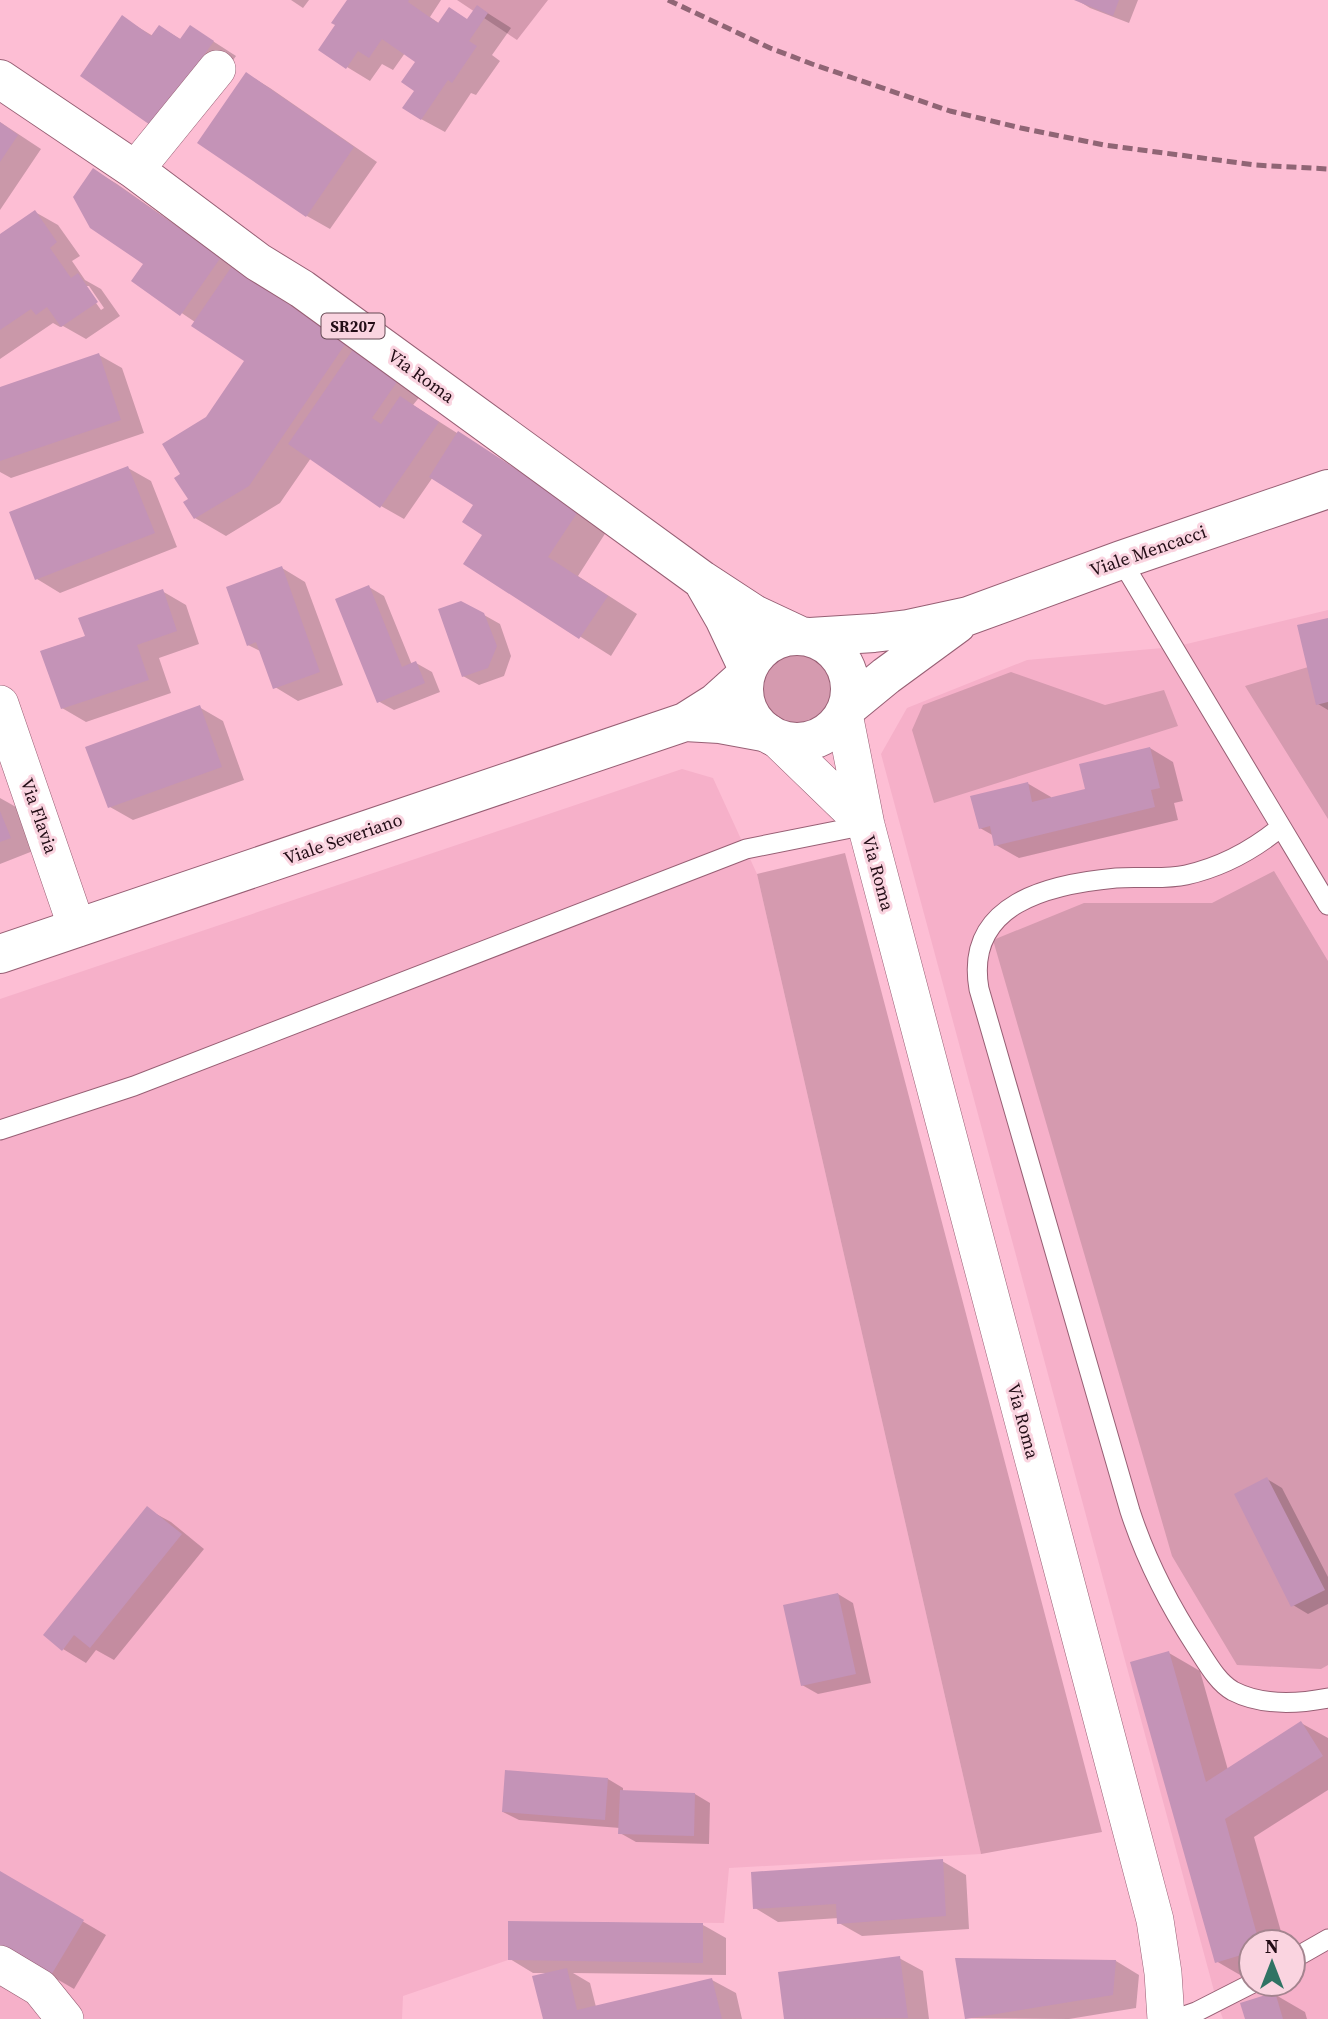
<svg xmlns="http://www.w3.org/2000/svg" width="1328" height="2019" font-family="'Source Serif 4',serif">
  <style>
    .built { fill: #f6b0c9; fill-rule: evenodd }
    .green { fill: #d59aaf }
    .shadow { fill: #0003; fill-rule: evenodd }
    .building { fill: #c493b7 }
    .lines { fill: none; stroke-linecap: round; stroke-linejoin: round }
    .service-casing { stroke: #975f74; stroke-width: 21 }
    .minor-casing { stroke: #975f74; stroke-width: 38 }
    .secondary-casing { stroke: #975f74; stroke-width: 40 }
    .primary-casing { stroke: #975f74; stroke-width: 40 }
    .service { stroke: #fff; stroke-width: 19 }
    .minor { stroke: #fff; stroke-width: 37 }
    .secondary { stroke: #fff; stroke-width: 38 }
    .primary { stroke: #fff; stroke-width: 38 }
    .rail { stroke: #906575; stroke-width: 5; stroke-dasharray: 10 5; stroke-linecap: butt }
    .labels { text-anchor: middle; stroke-width: 6; stroke-linejoin: round; paint-order: stroke }
    .shield { fill: #fad4e0; stroke: #644953; stroke-width: 2 }
    .shield-label { font-size: 16px; font-weight: bold; fill: #230d16 }
    .street-label { font-size: 18px; fill: #230d16; stroke: #fad4e0 }
  </style>
  <rect width="100%" height="100%" fill="#fdbed4"/>
  <path class="built" d="M1328,610V2019H1223L1217,2002L881,754L907,708L1027,660L1174,647ZM1251,1942H1293V1984H1251Z
    M682,769L713,778L757,874L981,1854L729,1868L724,1923L509,1921L508,1960L403,1996L402,2019H0V999Z"/>
  <path class="green" d="M457,0H548L517,40Z
    M760 689a37 37 0 1 1 74 0a37 37 0 1 1-74 0Z
    M1328,661V819L1245,686Z
    M1011,672L1105,705L1164,690L1178,726L934,803L912,730L923,705Z
    M845,853L1102,1832L981,1854L757,874Z
    M1274,871L1328,961V1665L1321,1669L1237,1665L1172,1556L993,940L1084,903H1212Z"/>
  <path class="shadow" d="M291,0H309L303,8Z
    M349,0H441L430,17L440,24L469,20L478,7L511,28L492,55L500,61L476,95L471,93L445,132L421,119L416,90L417,62L405,53L393,70L382,64L370,81L347,67L337,24Z
    M1077,0H1138L1129,23L1090,8Z
    M123,18L153,36L160,27L182,40L191,27L236,56L177,139Z
    M247,74L270,88L377,162L330,229L307,216Z
    M0,122L41,149L0,210Z
    M94,170L117,184L263,286L422,394L413,405L608,529L578,576L637,614L611,656L465,564L484,535L476,505L433,477L404,519L381,506L311,458L280,503L226,536L195,518L191,500L208,419L246,361L195,322L134,281L146,264Z
    M35,212L58,225L80,256L72,261L85,280L101,289L120,316L86,339L63,326L60,327L53,323L0,359V236ZM84,286H89L104,308L101,310Z
    M99,355L122,368L144,433L11,478L0,472V388Z
    M128,468L151,481L177,547L60,593L37,579Z
    M282,568L305,582L343,685L298,701L275,687L262,652L248,645Z
    M369,587L384,596L412,665L416,663L432,672L440,692L394,710L378,701Z
    M162,591L186,605L199,644L159,658L171,693L86,722L62,708L87,637Z
    M461,602L500,624L511,656L504,676L479,685L463,676Z
    M1328,620V710L1318,704Z
    M199,707L223,721L244,780L133,820L110,807Z
    M1150,748L1173,762L1183,801L1174,803L1178,820L1019,858L996,845L994,836L980,828L1027,783L1051,797V799L1088,790Z
    M0,798L16,807L33,851L0,864Z
    M1267,1479L1282,1488L1328,1577V1604L1308,1614L1293,1605Z
    M147,1509L171,1522L204,1549L114,1660L96,1650L86,1663L63,1649Z
    M838,1594L853,1603L871,1683L818,1694L802,1685Z
    M1169,1653L1200,1671L1228,1770L1301,1723L1328,1738V1790L1254,1837L1284,1942H1251V1978L1247,1979L1216,1961Z
    M608,1779L623,1788V1792L695,1794L710,1803L709,1844L636,1842L620,1833V1828L519,1820L503,1812Z
    M942,1861L966,1875L969,1929L862,1936L839,1923V1918L778,1922L755,1908Z
    M0,1873L106,1935L74,1989L0,1946Z
    M703,1925L726,1938V1975L573,1973L590,1983L596,2007L712,1980L736,1993L742,2019H544L547,1973H533L510,1959Z
    M899,1958L923,1971L929,2019H786L780,1974Z
    M1116,1961L1139,1975L1136,2008L1069,2019L967,2018Z
    M1274,1994L1305,2012L1307,2019H1247Z"/>
  <path class="building" d="M347,0H409L408,2L438,23L449,7L467,19L477,5L488,13L469,41L477,46L452,83L448,80L421,120L402,108L414,91L401,82L415,62L382,39L369,58L358,51L346,69L318,50L335,25L331,23Z
    M1074,0H1119L1113,16Z
    M122,15L151,36L159,25L180,39L190,25L214,41L153,127L80,76Z
    M246,72L354,147L306,217L197,143Z
    M0,122L18,135L0,162Z
    M93,168L221,257L180,316L131,281L143,264L90,228L73,197Z
    M35,210L57,242L50,248L71,278L78,273L98,302L61,327L47,307L36,315L31,309L0,330V234Z
    M232,266L346,343L249,486L194,519L183,502L188,499L174,478L180,474L162,444L206,417L244,361L191,326Z
    M354,348L399,379L372,418L381,424L400,396L439,422L380,508L288,444Z
    M99,353L121,420L0,461V387Z
    M458,431L579,510L548,557L608,596L579,639L463,564L482,535L462,522L473,505L429,477Z
    M128,466L155,533L35,580L9,512Z
    M282,566L320,672L273,689L256,642L247,646L226,587Z
    M369,585L402,667L416,661L425,683L377,703L335,599Z
    M163,589L177,631L137,645L149,680L61,709L40,651L85,636L78,618Z
    M461,601L484,613L497,646L488,668L462,677L438,609Z
    M1328,618V702L1316,705L1297,625Z
    M200,705L222,767L108,808L85,747Z
    M1150,747L1160,788L1151,790L1155,807L994,846L990,826L979,829L970,796L1028,782L1032,802L1085,789L1079,764Z
    M0,811L11,838L0,842Z
    M1267,1477L1325,1590L1291,1607L1234,1494Z
    M147,1506L182,1534L90,1648L74,1635L62,1651L43,1635Z
    M838,1593L856,1674L801,1686L783,1605Z
    M1169,1651L1206,1782L1301,1721L1323,1756L1225,1819L1259,1942H1251V1952L1215,1963L1130,1662Z
    M505,1770L608,1778L605,1820L502,1812Z
    M620,1790L695,1793L694,1836L618,1834Z
    M943,1859L946,1916L837,1924L836,1904L753,1909L751,1872Z
    M0,1871L84,1920L50,1977L0,1948Z
    M508,1921L703,1923V1963L508,1960Z
    M900,1956L908,2018L784,2019L778,1972Z
    M955,1958L1116,1960L1113,1995L965,2019Z
    M567,1968L577,2010L712,1978L722,2019H543L532,1976Z
    M1275,1992L1283,2019H1245L1240,2003Z"/>
  <g class="lines">
    <g class="service-casing">
      <path id="service" d="M1121,560L1328,905
        M1281,827C1253,850 1222,867 1186,875C1163,880 1139,876 1116,878C1050,884 964,903 979,989L1130,1511C1146,1560 1168,1603 1196,1646C1206,1661 1217,1682 1233,1691C1262,1706 1297,1704 1328,1698
        M0,1130L134,1086L746,849L866,825
        M1293,1959L1328,1939
        M1176,2019L1196,2012L1251,1984"/>
    </g>
    <g class="minor-casing">
      <path id="minor" d="M135,170L217,69
        M0,704L77,928
        M844,714L866,825L1155,1920L1163,1973L1166,2019
        M776,738L866,825
        M0,1964L40,1988L65,2019"/>
    </g>
    <g class="secondary-casing">
      <path id="secondary" d="M685,722L720,724L768,733
        M0,954L685,722L715,703L745,676"/>
    </g>
    <g class="primary-casing">
      <path id="primary" d="M0,79L135,170L258,262L302,289L702,580L754,614L801,636
        M705,585L724,618L748,669
        M744 689a53 53 0 1 1 106 0a53 53 0 1 1-106 0Z
        M810,637L874,633L908,629L968,616L1121,560L1328,489
        M847,708L886,676L957,624"/>
    </g>
    <use href="#service" class="service"/>
    <use href="#minor" class="minor"/>
    <use href="#secondary" class="secondary"/>
    <use href="#primary" class="primary"/>
    <path class="rail" d="M668,0L770,48L812,64L950,111L1021,128L1104,145L1255,165L1328,169"/>
  </g>
  <g class="labels">
    <rect class="shield" x="321.5" y="313.5" width="63" height="25" rx="5"/>
    <g class="shield-label">
      <text x="353" y="332">SR207</text>
    </g>
    <g class="street-label">
      <text transform="translate(421 376) rotate(36)" y="6">Via Roma</text>
      <text transform="translate(1148 551) rotate(-19)" y="6">Viale Mencacci</text>
      <text transform="translate(39 816) rotate(71)" y="6">Via Flavia</text>
      <text transform="translate(343 839) rotate(-19)" y="6">Viale Severiano</text>
      <text transform="translate(878 873) rotate(75)" y="6">Via Roma</text>
      <text transform="translate(1023 1421) rotate(75)" y="6">Via Roma</text>
    </g>
  </g>
  <g transform="translate(1272 1963)"><circle r="33" fill="#fad4e0" stroke="#a4848f" stroke-width="2"/>
  <path d="M0-5L12 26L0 18L-12 26Z" fill="#307364"/>
  <text y="-10" font-size="19" font-weight="bold" text-anchor="middle" fill="#230d16">N</text>
  </g>
</svg>
